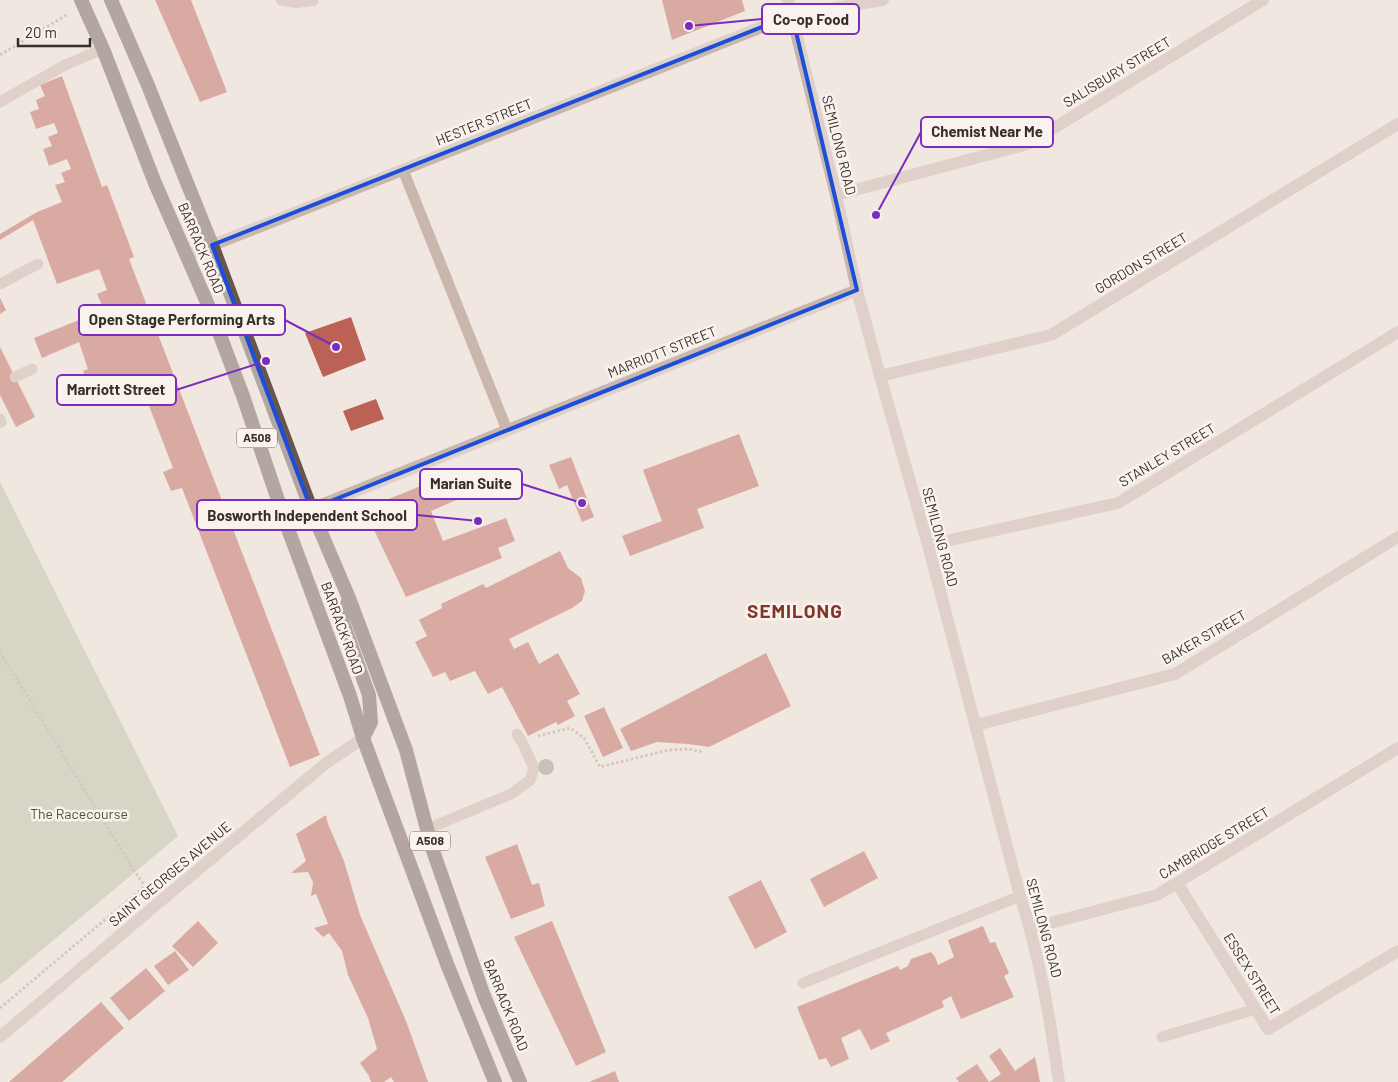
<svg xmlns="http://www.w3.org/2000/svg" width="1398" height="1082" font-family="Barlow,sans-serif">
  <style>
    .green { fill: #b9bfa2 }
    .building { fill: #bb6155 }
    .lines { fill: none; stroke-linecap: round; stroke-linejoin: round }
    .path { stroke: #b4a097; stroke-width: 3; stroke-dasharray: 2.5 2.5; stroke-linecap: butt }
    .service { stroke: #c9b6ad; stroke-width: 11 }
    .minor { stroke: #c9b6ad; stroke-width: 12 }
    .tertiary { stroke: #c9b6ad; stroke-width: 12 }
    .trunk { stroke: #685550; stroke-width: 14 }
    .tree { fill: #969680 }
    .marked { fill: none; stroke: #1d4ed8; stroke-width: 4; stroke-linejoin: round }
    .labels { text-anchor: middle; stroke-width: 5; stroke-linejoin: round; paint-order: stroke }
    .shield { fill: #f9f2ed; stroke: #726965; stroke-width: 1 }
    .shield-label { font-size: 12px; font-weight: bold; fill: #382e2b }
    .street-label { font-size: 14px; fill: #382e2b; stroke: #f9f2ed }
    .park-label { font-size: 14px; fill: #4b5431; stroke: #f9f2ed }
    .district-label { font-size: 19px; font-weight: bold; letter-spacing: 1px; fill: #80352b; stroke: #f9f2ed }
    .leader { fill: none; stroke: #7b2cbf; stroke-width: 2 }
    .callout-dot { fill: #7b2cbf; stroke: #f9f2ed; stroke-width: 2 }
    .callout { fill: #f9f2ed; stroke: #7b2cbf; stroke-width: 2 }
    .callout-label { font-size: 15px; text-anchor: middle; font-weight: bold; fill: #382e2b }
  </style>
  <rect width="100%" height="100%" fill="#f1e7e1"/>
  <path class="green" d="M0,482L178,836L0,985Z"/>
  <path class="building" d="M155,0H191L227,92L200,102Z
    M662,0H742L745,11L672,40Z
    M62,76L102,187L107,185L134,257L129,259L320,755L290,767L182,488L171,491L163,472L173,468L139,380L94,398L83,371L88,369L79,342L42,358L34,338L104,310L97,294L107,290L99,269L57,284L33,220L0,240V234L37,212L62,202L55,185L65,182L61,173L71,169L67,159L49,166L43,149L52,146L48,137L58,133L54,123L36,129L30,112L39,109L36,100L45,96L40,85Z
    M0,298L6,310L0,314Z
    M351,317L366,360L323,377L305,333Z
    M0,347L35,417L16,427L0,395Z
    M376,399L384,419L351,431L343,411Z
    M739,434L759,486L697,509L704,528L630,556L622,536L662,521L643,470Z
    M571,457L594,517L582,522L567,485L559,489L549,465Z
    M465,468L471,483L458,488L461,498L431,511L443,541L506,518L515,541L498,548L502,558L406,597L364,509Z
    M560,551L568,568L581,578L585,591L582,601L572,608L509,639L514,649L528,642L539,664L558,653L580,694L567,701L575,716L558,725L556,722L528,736L502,687L488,694L475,671L450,681L445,672L433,677L415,642L427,636L419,620L442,608L441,604L483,584L486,588Z
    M766,653L791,706L709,747L688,744L657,742L631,751L620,729Z
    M604,707L623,748L603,757L584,716Z
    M326,815L328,824L344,861L360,915L406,1021L428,1082H394L391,1077L384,1082H371L369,1076L360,1063L377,1049L368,1018L348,975L342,951L329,933L323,937L314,928L328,924L316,894L311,896L313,882L308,872L291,873L306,861L296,834Z
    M517,844L532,885L539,883L545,906L511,919L485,857Z
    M864,851L878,878L824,907L810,879Z
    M761,880L787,932L755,949L728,897Z
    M198,921L218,943L193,967L172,946Z
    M552,921L606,1052L576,1066L514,937Z
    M983,926L990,943L995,942L1009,973L1004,976L1014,997L961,1019L951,996L942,1001L944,1007L886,1033L890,1041L871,1050L860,1029L841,1038L849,1059L831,1067L826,1058L819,1060L797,1007L898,966L900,970L908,966L911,959L931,952L935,957L938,965L954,957L948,940Z
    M175,951L189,970L168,985L154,966Z
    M146,968L165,991L129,1021L110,998Z
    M101,1002L124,1028L62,1082H9Z
    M1000,1048L1015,1071L1035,1057L1040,1082H959L956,1078L977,1064L989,1082L1001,1074L989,1056Z
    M615,1071L619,1082H589Z"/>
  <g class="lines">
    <path class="path" d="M0,55L68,14
      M0,652L135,872L147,889
      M538,736L570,728L584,738L600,767L669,750L689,749L703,752
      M0,1008L145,886"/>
    <path class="service" d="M0,102L65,65L103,49
      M403,170L507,430
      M0,284L38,264
      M15,377L32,369
      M0,419L1,422
      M427,829L511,794L530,780L533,772V766L522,742L517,734
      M803,983L1020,896
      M1162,1037L1256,1009"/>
    <path class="minor" d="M282,0L297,2L313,0
      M788,0L836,195L857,290L880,376L928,545L1020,896C1040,957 1050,1019 1059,1082
      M836,195L1028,144L1263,0
      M187,255L274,221L792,15L883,0
      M880,376L1051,335L1398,124
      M311,509L857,290
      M928,545L1118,503L1398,332
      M976,725L1175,674L1398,537
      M1177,883L1268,1029L1398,951
      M1031,928L1157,895L1398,748"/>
    <path class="tertiary" d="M0,1037L157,904L325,764L363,738"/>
    <path class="trunk" d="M81,0L103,49L155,183L212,314L243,396L284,518L350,696L363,738L447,964L495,1082
      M111,0L147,83L212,245L311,509L349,598L406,750L432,848L484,996L520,1082
      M349,598L342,620L369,695L371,722L363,738"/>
  </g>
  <circle class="tree" cx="546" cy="767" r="8"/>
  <path d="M0 0H1398V1082H0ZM792,15L857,290L311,509L212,245Z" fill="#f1e7e1" fill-opacity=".55" fill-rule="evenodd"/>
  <path class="marked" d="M792,15L857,290L311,509L212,245Z"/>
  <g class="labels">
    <g class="shield">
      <rect x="237" y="428.5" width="40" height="19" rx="4"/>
      <rect x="410" y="831.5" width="40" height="19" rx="4"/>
    </g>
    <g class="shield-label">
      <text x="257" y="442">A508</text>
      <text x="430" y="845">A508</text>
    </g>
    <g class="street-label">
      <text transform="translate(1117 72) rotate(-31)" y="5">SALISBURY STREET</text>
      <text transform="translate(484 122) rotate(-22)" y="5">HESTER STREET</text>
      <text transform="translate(839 145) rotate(76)" y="5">SEMILONG ROAD</text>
      <text transform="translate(201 248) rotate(67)" y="5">BARRACK ROAD</text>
      <text transform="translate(1141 263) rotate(-31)" y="5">GORDON STREET</text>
      <text transform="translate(662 352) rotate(-22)" y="5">MARRIOTT STREET</text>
      <text transform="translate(1167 455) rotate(-31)" y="5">STANLEY STREET</text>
      <text transform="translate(940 537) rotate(75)" y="5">SEMILONG ROAD</text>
      <text transform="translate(342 628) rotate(70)" y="5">BARRACK ROAD</text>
      <text transform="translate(1204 637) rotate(-30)" y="5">BAKER STREET</text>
      <text transform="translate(1214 843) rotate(-31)" y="5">CAMBRIDGE STREET</text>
      <text transform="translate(170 874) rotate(-40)" y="5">SAINT GEORGES AVENUE</text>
      <text transform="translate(1044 928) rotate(75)" y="5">SEMILONG ROAD</text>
      <text transform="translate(1252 974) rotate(58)" y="5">ESSEX STREET</text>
      <text transform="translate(506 1005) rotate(68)" y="5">BARRACK ROAD</text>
    </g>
    <g class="park-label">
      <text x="79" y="819">The Racecourse</text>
    </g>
    <g class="district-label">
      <text x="795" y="618">SEMILONG</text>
    </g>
  </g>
  <path class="leader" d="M689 26L762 19M876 215L921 132M336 347L285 320M266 361L176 390M582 503L522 484M478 521L417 515"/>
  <g class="callout-dot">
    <circle cx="689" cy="26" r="5"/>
    <circle cx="876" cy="215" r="5"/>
    <circle cx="336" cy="347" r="5"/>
    <circle cx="266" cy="361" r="5"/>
    <circle cx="582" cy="503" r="5"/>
    <circle cx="478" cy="521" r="5"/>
  </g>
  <g class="callout">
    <rect x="762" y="4" width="97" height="30" rx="5"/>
    <rect x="921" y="117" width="132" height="30" rx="5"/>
    <rect x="79" y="305" width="206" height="30" rx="5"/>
    <rect x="57" y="375" width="119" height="30" rx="5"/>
    <rect x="420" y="469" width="102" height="30" rx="5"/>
    <rect x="197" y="500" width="220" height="30" rx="5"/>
  </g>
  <g class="callout-label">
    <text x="811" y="25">Co-op Food</text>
    <text x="987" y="137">Chemist Near Me</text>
    <text x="182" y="325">Open Stage Performing Arts</text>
    <text x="116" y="395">Marriott Street</text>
    <text x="471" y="489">Marian Suite</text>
    <text x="307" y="521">Bosworth Independent School</text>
  </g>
  <path d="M18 38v8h72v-8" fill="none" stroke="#382e2b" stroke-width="2.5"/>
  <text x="25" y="38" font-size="15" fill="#382e2b" stroke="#f9f2ed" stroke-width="4" paint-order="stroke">20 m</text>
</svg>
